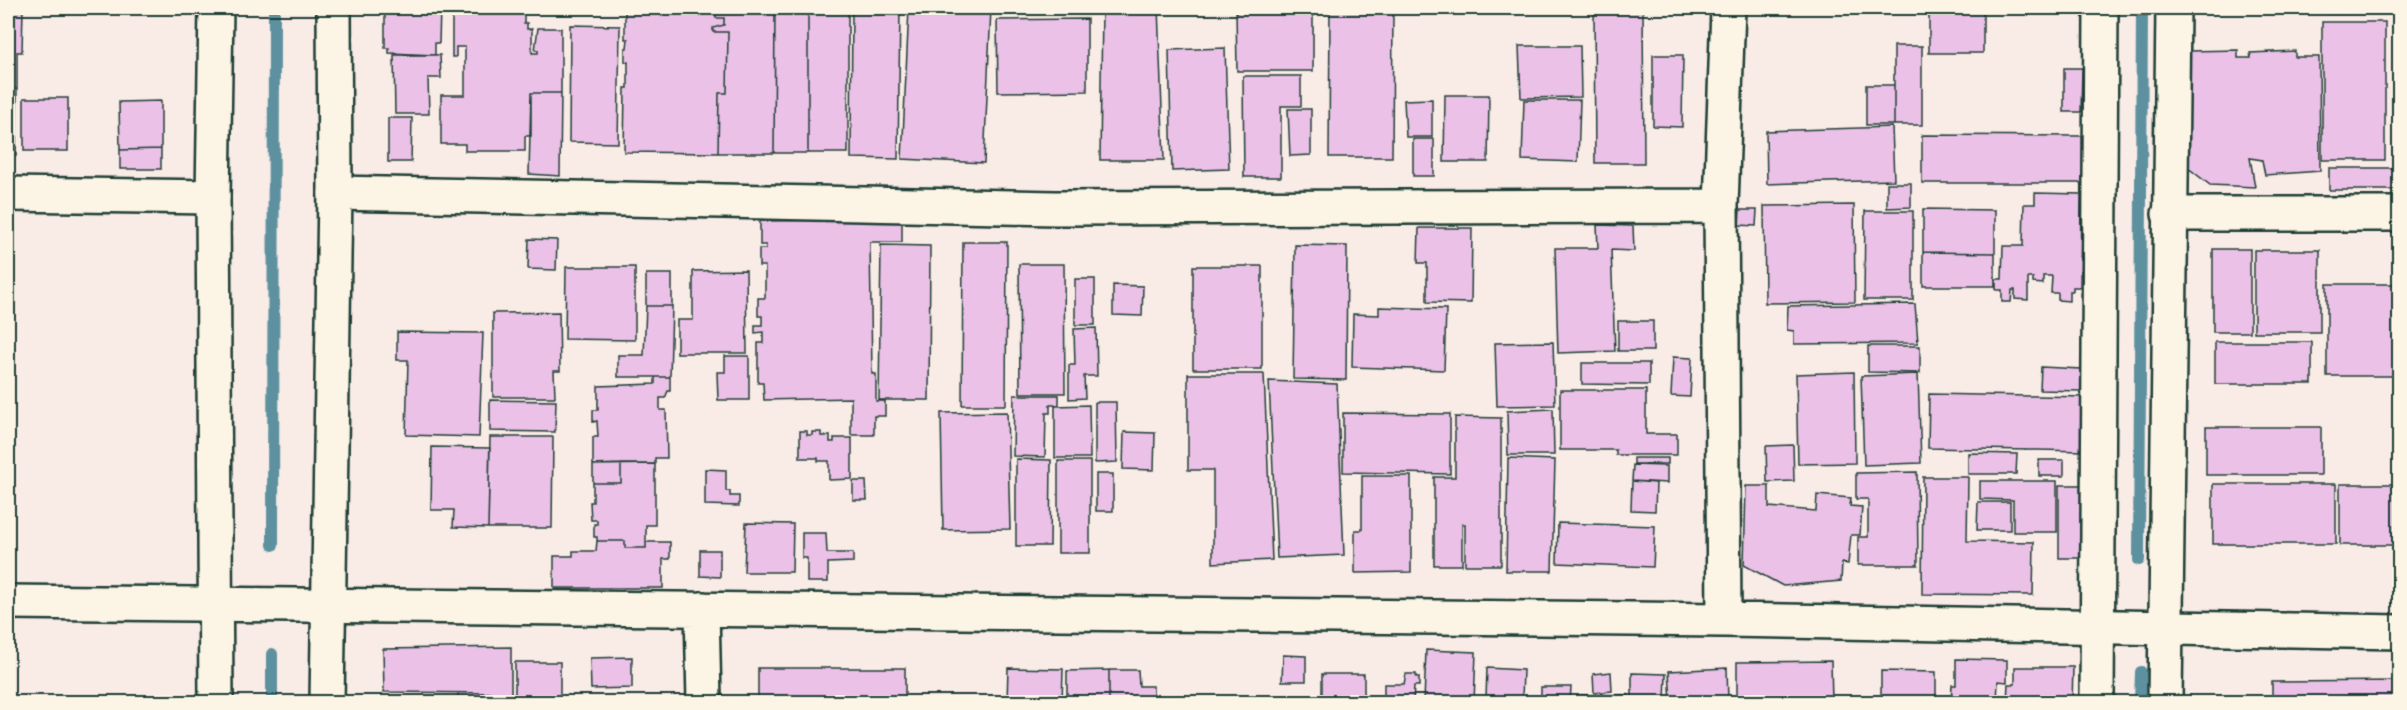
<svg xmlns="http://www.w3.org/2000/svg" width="2407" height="710" font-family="'Patrick Hand',sans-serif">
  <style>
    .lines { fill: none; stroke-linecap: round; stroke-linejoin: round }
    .stream { stroke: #5d91a0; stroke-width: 12 }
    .building { fill: #ebc1e8; stroke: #1f3d34; stroke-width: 1.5 }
    .street-casing { stroke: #1f3d34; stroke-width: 38 }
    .secondary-casing { stroke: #1f3d34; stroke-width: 38 }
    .street { stroke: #fcf5e5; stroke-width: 33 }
    .secondary { stroke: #fcf5e5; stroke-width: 33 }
  </style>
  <rect width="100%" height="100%" fill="#f9ebe6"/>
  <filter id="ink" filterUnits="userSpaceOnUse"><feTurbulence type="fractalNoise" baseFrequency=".0167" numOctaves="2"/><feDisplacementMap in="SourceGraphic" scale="12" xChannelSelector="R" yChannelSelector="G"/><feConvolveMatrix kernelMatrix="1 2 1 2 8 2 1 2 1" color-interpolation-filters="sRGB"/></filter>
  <g filter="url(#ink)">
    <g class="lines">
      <path class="stream" d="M273,545L274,8
        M2139,560L2142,8
        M272,654V702
        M2140,702L2141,672"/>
    </g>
    <path class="building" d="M8,8H23L22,52H17V89H8Z
      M385,8H440L439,43H435V55L389,53V48H385Z
      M452,8H524V23H527V29H532V53H538V50H535L538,28H561V93H531V136H525V151H465V144H441V95H465V47H456V57H452Z
      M625,8H718H716V18H724V25L713,28V32H728L727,93H719L718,153L624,152L625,88H628V62H625V48H627L628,39H625Z
      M716,8H775L774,153H718L719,93H727L728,32H713V28L724,25V18H716Z
      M775,8H808V153H774Z
      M808,8H848V153H808Z
      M852,8H900L898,159L851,158Z
      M909,8H991L984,163L902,159Z
      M1008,8H1074V12L1008,14Z
      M1102,8H1158L1164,160H1100Z
      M1236,8H1313V71H1237Z
      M1330,8H1393L1392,157H1329Z
      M1594,8H1643L1644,163H1595Z
      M1929,8H1983V53H1929Z
      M2328,8H2400V13L2328,14Z
      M1087,19V91L998,92L997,20Z
      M2322,22H2385V160H2322Z
      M570,25L620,26L618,143L569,142Z
      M1519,46H1580L1581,97L1521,98Z
      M1894,46H1922V125H1894Z
      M1225,48L1229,169L1172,171L1169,50Z
      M2238,50V58H2251L2250,53L2295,51V57H2319L2320,171L2265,175L2262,160L2250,158L2255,187L2210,185L2182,163L2187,149L2189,51Z
      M394,55H440L441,78H428L429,114H395Z
      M1653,55H1683L1682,127L1653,126Z
      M2064,68H2082L2081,112H2064Z
      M1243,76H1301V106H1281V177H1244Z
      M1866,85H1894V125H1866Z
      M8,89H17L16,156H8Z
      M531,93H561L560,176L529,174Z
      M1445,95H1489L1488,162H1444Z
      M24,98H68V151H24Z
      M1432,99V137H1406L1404,100Z
      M1524,100H1580L1578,162L1522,160Z
      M161,101V149L120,150L119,102Z
      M1288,109H1311V155L1290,156Z
      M388,118H412L411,162H388Z
      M1892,127L1894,180L1767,184L1766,131Z
      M1922,135L2083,136V183H1922Z
      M1413,139H1434V176H1413Z
      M161,149V169H120V150Z
      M2329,168H2396V190H2329Z
      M1887,183H1911V207L1887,208Z
      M2035,193L2081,194L2080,287H2073V291H2069V301L2058,300V293H2051L2052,276H2043V284L2033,283V278H2028V300L2015,299V290H2012L2011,302H2002V290H1996V279H2002L2003,246H2023L2024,204H2035Z
      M1854,205L1855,302L1765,303L1764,206Z
      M1923,209L1995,210V253L1923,252Z
      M1740,210H1757L1756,226L1739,225Z
      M1865,211H1913V300H1864Z
      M902,219V242H870L872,374H876V401H885V416H874V435H851V398L764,400L763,383H758V343H763V332L755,333V325H762V316H758V298H765V266H759V249H766V245H760V221Z
      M1597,225L1633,226L1634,251L1611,250L1615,351L1558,353L1555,248H1598Z
      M1419,228H1472L1471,303L1427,302V263H1418Z
      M529,239L557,240L556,270L528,269Z
      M963,242H1007L1006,405H962Z
      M881,245L930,246L929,400H879Z
      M1295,245L1347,246L1346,380L1293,379Z
      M2213,249H2250V332H2213Z
      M2254,250H2320V332H2254Z
      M1923,252L1995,253V286H1923Z
      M1019,264H1064L1065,393H1020Z
      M1193,266H1262V369H1193Z
      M566,267H635V340L565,339Z
      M746,270L747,353H677V320H693V271Z
      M646,274H672V306H646Z
      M1075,279H1095V325H1075Z
      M2327,284H2400V376H2327Z
      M1113,285L1143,286L1142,316L1113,315Z
      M1915,304L1918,343L1794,344V331L1787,330L1788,306Z
      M646,306H672L670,377H618V355H644Z
      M1379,307L1446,309L1444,370L1352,367L1353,314L1379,315Z
      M559,312L560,371H554L555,397H493V313Z
      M1618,321H1653V351H1618Z
      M1096,328L1097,376H1084L1085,398L1069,399V365H1075L1074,329Z
      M397,332L483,333L479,437L406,435L408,360H397Z
      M1553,342L1555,405L1497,406L1495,343Z
      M2215,342H2312V384H2215Z
      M1868,346H1920V373L1868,372Z
      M725,356H749V400H718L717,372H725Z
      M1673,357L1692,358L1690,397L1671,396Z
      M1582,363H1649V385L1582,384Z
      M2041,367L2081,369V391L2040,390Z
      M1854,372L1855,463L1798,464L1796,374Z
      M1188,374H1264L1272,560L1213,563V470H1188Z
      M1918,374L1921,463L1864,465L1861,376Z
      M655,377H670V391H668L665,398H660V410H666L667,458H655V464L593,465V437H598L597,421L593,422V410H598V386L655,384Z
      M1269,381L1337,384L1344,555L1277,558Z
      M1560,390H1646V434H1677V455H1616V450H1560Z
      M1929,394L2085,397V451L1928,448Z
      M1014,395H1059V405H1050V413H1046L1045,457L1013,456Z
      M490,400L556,401L555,432L490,431Z
      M1095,402H1116L1117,462L1095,463Z
      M1089,405L1090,458H1055V406Z
      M1553,409L1554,455H1508L1507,411Z
      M1007,412L1010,529L943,530L941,413Z
      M1343,413L1450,414V474L1343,472Z
      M1455,417L1501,418V565H1465V524H1462V565H1434V477H1455Z
      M2206,427H2321V475H2206Z
      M800,431H807V435H812V432H821V436H830V442H834V438H852V479L829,480V461H818V458H800Z
      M1124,432L1155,433L1154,470L1123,469Z
      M490,437H553L552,528H488Z
      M1793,445L1794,481L1767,482L1766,446Z
      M432,447L490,448L488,528L453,527L454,510H431Z
      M1968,453L2017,454L2016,474H1968Z
      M1508,458L1555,460L1552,571H1506Z
      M1634,458H1668V464H1634Z
      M1016,459L1051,460L1050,546H1016Z
      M2039,460H2064V476H2039Z
      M1058,461H1090V553H1058Z
      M621,464H655V525H646V548H625V541H597V537H594V524H597V520H591L590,502H593V483H621Z
      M621,464V483H593V465Z
      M1633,465L1667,466V483L1632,481Z
      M705,469L726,470V491H730V496H739V506L705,505Z
      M1917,472L1918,565H1858V537H1868V499H1856V473Z
      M1096,474H1113V511H1096Z
      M1362,476H1411V572L1355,573V530H1362Z
      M1923,477H1968L1967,541L2034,542L2033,595L1922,594Z
      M853,481H866L867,500H853Z
      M1632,481L1656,483L1655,511L1631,510Z
      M1980,481H2057V532H2013V500L1980,499Z
      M2213,484H2336V544H2213Z
      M2340,484H2400V545H2340Z
      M2059,485H2081V558H2059Z
      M1746,486H1769V507L1816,511L1817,495L1851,498L1850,506L1862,507L1860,535H1851L1848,564L1842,563L1841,581L1783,586L1744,565Z
      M1978,502H2010V530H1977Z
      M746,523L793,524L792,572H744Z
      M1558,523L1655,526L1653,567L1557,563Z
      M802,533H826L827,553H853V562L828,563V582H807V558H802Z
      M597,541H625V548H646V542H670V559H663V588H554V556H573V551H596Z
      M700,550H720V577L700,576Z
      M511,647V697H497V693L384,692L383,649Z
      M1426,650L1476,652L1474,702H1424Z
      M1283,655L1306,656V681H1282Z
      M632,657V688L591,689L590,658Z
      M1956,659L2007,660V682L1998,681L1997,702H2007L2008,684H2015V667H2073L2072,702H1951L1952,685H1956Z
      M1831,661L1832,702H1737V662Z
      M515,662H560V702H515Z
      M758,668H905V702H758Z
      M1008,668L1063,669L1062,702H1007Z
      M1487,668L1523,670L1522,700L1486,699Z
      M1727,668L1728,702H1671L1669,671Z
      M1109,670V702H1067V671Z
      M1109,670H1138L1139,686H1153V698H1137V702H1109Z
      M1881,671L1936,672V702H1881Z
      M1611,672L1612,691L1594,693L1593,674Z
      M1632,673L1666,674L1665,702H1632Z
      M1322,674H1364V702H1322Z
      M1406,674H1416V677H1419V686H1414L1413,702H1384V684H1404Z
      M2400,681V702H2272V682Z
      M1541,687H1571L1570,702H1541Z
      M458,693H497V697H502V702H458Z
      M1580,695H1628V702H1580Z
      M1164,698L1211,699V702H1164Z"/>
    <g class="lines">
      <g class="street-casing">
        <path id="street" d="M335,193L1055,208L1721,206
          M8,194L213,197
          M2169,214H2400
          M8,602L1724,620L2400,632
          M702,609L704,702
          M1724,620L1721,206L1728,8"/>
      </g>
      <g class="secondary-casing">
        <path id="secondary" d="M216,8L213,197L216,702
          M327,702L335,193L334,8
          M2097,702L2101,8
          M2165,702L2173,8"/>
      </g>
      <use href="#street" class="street"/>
      <use href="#secondary" class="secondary"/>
    </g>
  </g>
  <rect width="2407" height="710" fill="none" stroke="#fcf5e5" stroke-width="30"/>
  <rect x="15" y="15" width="2377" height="680" fill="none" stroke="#1f3d34" stroke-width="2" filter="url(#ink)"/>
</svg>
